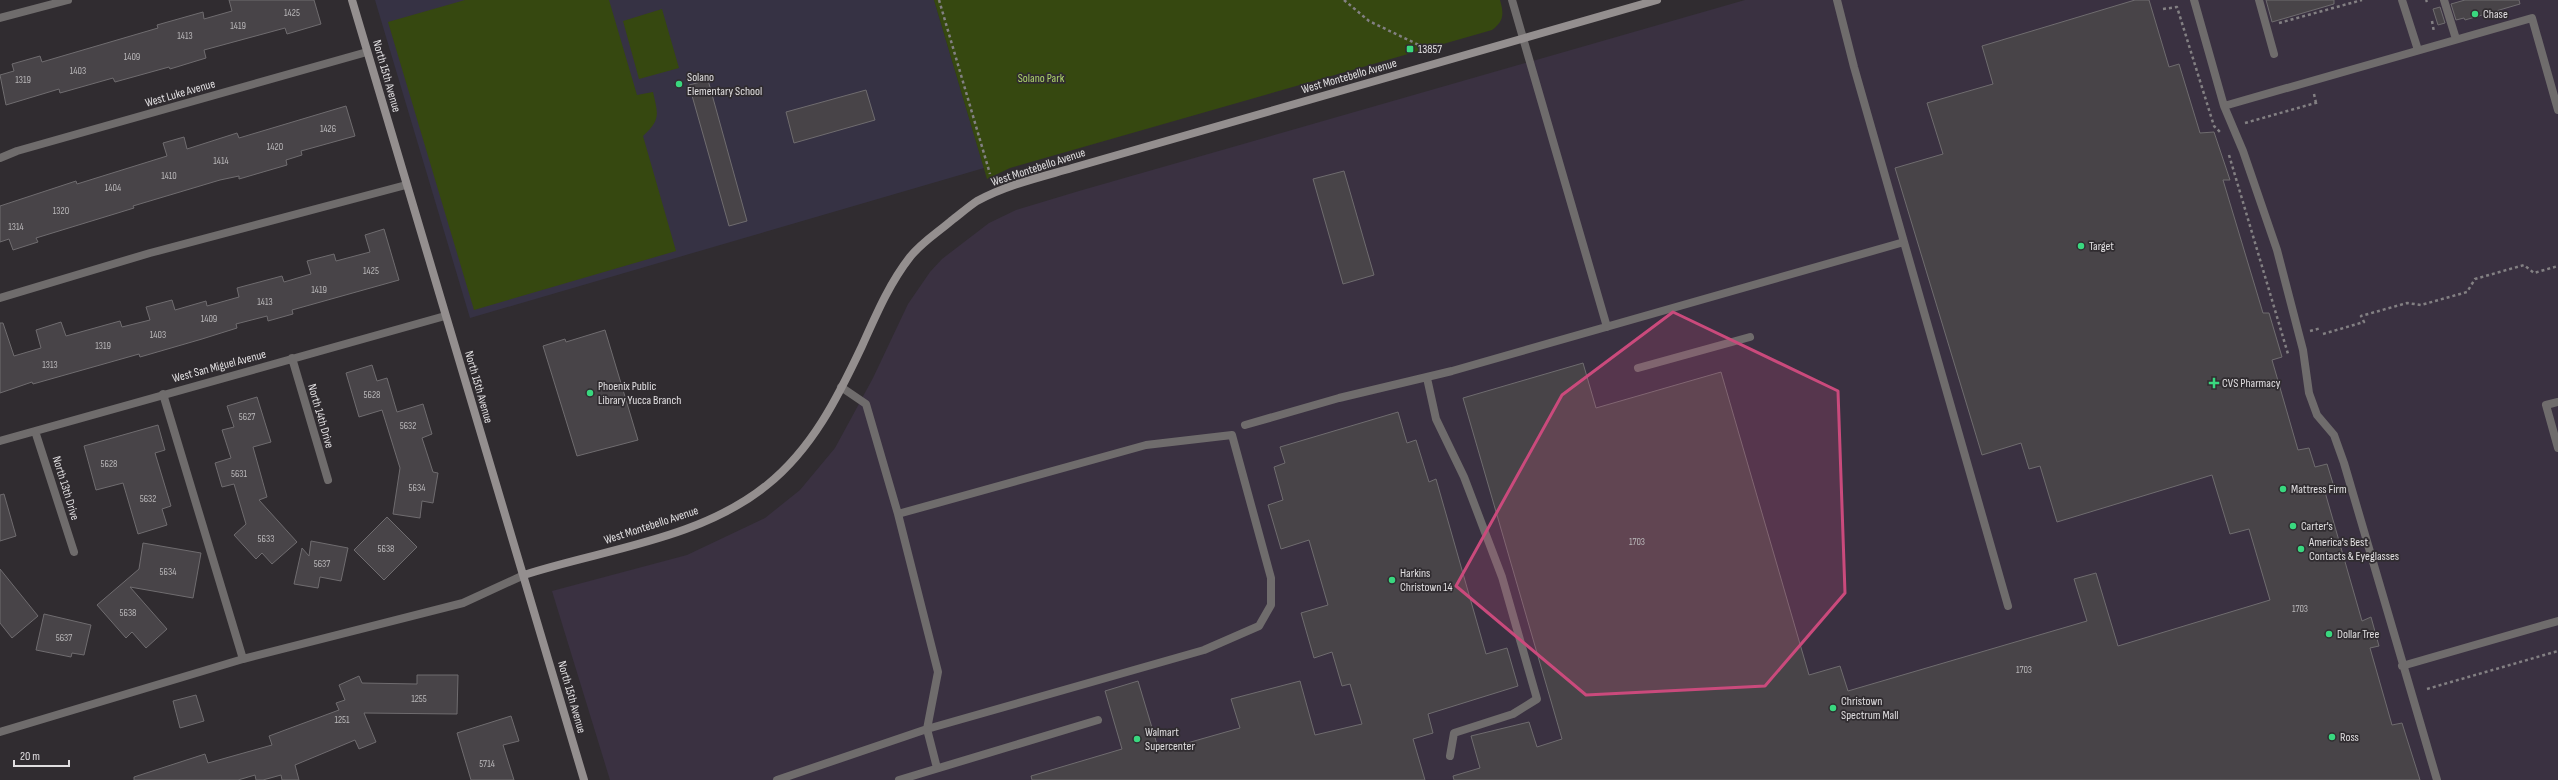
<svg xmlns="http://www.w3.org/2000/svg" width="2558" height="780" font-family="'Sofia Sans Condensed',sans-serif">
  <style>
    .commercial { fill: #3a3141 }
    .education { fill: #363244 }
    .green { fill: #364810 }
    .building { fill: #484448; stroke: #6f6c6f }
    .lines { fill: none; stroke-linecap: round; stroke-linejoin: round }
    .path { stroke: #838083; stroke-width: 2.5; stroke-dasharray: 3 3; stroke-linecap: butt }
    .lane { stroke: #6f6c6c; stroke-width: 8 }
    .street { stroke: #6f6c6c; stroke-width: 8 }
    .secondary { stroke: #948f8f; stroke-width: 8 }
    .marked { fill: #ca4a7c; fill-opacity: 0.2; stroke: #ca4a7c; stroke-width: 3; stroke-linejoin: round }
    .poi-dot { fill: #39d87f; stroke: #302c30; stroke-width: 1.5 }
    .labels { text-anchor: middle; stroke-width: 3.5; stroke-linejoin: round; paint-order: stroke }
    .number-label { font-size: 10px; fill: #bab8ba }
    .poi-label { font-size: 12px; fill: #e0dee0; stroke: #302c30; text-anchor: start }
    .street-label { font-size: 12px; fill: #e0dee0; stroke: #302c30 }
    .park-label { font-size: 12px; fill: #afd56c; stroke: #302c30 }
  </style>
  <rect width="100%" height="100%" fill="#302c30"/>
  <path class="commercial" d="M1745,0H2558V780H610L552,591L687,555L765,518L800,490L835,448L873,378L908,304L930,272L942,259L989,223L1016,210L1079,191Z"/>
  <path class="education" d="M375,0H934L984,168L470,318Z"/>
  <path class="green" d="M465,0H609L637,95L653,92C658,114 661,120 643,136L676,251L474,310L388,22Z
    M934,0H1500C1504,14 1504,21 1492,30L1010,168L987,179Z
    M662,9L679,68L639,79L623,21Z"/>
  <path class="building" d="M229,0H314L321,24L287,34L285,28L204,50L206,58L170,69L169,67L115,82L113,78L60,93L59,89L6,105L0,75L14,71L12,64L40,56L42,62L158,28L157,25L203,12L204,19L232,11Z
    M2135,0H2149L2169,67L2179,64L2200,133L2214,132L2230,180H2223L2263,313H2269L2282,357L2272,360L2298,450L2309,448L2315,467L2327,464L2335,490L2325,492L2362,621L2371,617L2379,646L2370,648L2392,725L2402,723L2420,780H1454L1453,776L1480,768L1471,736L1529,722L1537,747L1562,739L1463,398L1583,363L1596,408L1721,372L1809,675L1840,666L1848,691L2087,621L2074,579L2096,573L2118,646L2270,600L2249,529L2230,534L2212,475L2057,522L2040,466L2029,469L2021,443L1982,455L1895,168L1943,154L1927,103L1993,84L1982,46Z
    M2266,0H2334V4L2272,22Z
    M2465,0H2519L2520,4L2465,20L2464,18L2456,20L2451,4Z
    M2440,7L2445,23L2438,25L2433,9Z
    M708,80L747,221L729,226L689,85Z
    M866,90L875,120L794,143L786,112Z
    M346,106L355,136L301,151L302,155L286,160L287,165L239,179V176L220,180L133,206L134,208L36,238L38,242L13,250L9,239L0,242V206L76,181L77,184L167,156L163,143L184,137L187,149L237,133L239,138Z
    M1344,171L1374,275L1343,284L1313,179Z
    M384,229L399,280L292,310L293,314L268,321L267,316L236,324L237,328L202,339L140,357L139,354L33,384L32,382L0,393V323H3L14,356L41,348L36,330L61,322L66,336L120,321L122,327L150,320L146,307L172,300L175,310L206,301L207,306L239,297L237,288L282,276L284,282L311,274L307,261L334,254L336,261L370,252L365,235Z
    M605,330L638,440L577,456L543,346L565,339L566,342Z
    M372,365L377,381L387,378L397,412L423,404L432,434L422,438L433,472L438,473L433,503L422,501L420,518L393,514L400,468L382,410L359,417L346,373Z
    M257,397L271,442L253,447L267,497L259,500L297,542L272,564L262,553L256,559L234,535L246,524L234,484L222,487L215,463L231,458L222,430L234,427L227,406Z
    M1398,412L1407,443L1416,440L1429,482L1436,479L1486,654L1507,648L1518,686L1428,714L1433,733L1413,739L1425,780H1032L1031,776L1122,749L1105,691L1138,681L1159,751L1240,728L1231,699L1300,681L1315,735L1362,724L1350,684L1342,686L1332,652L1314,658L1301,613L1328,605L1309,540L1281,549L1268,505L1283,500L1274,467L1285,463L1280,447Z
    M158,425L165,450L155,453L171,506L162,509L167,525L138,534L123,483L96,490L84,446Z
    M4,494L16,536L0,541V495Z
    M387,517L417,547L384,580L354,550Z
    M311,541L348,548L341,581L320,577L318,588L294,584L302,548L309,556Z
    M143,543L201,553L193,598L130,587L167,629L146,648L132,632L126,638L97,605L139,569Z
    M0,569L38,616L12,638L0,623Z
    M44,614L91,625L84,655L72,653L71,657L36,650Z
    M417,675H458L457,714L364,713L376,742L359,749L355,740L295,765L299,780H282L281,775L263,780H256L255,775L238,780H134V777L205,754L208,763L272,745L269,736L339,710L336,703L345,700L339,685L359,676L362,683L417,684Z
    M196,695L204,721L180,728L173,701Z
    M511,716L519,741L503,745L514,780H471L457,733Z"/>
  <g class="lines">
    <path class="path" d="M939,0L990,174
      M1344,0L1369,21L1423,47
      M2426,0L2427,2
      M2163,9L2177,7L2214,126L2220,132
      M2432,21L2434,32
      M2279,23L2362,0
      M2314,94L2316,103
      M2245,123L2319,102
      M2229,155L2288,354
      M2310,331L2321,328
      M2323,334L2364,322L2361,316L2407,303L2421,305L2467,292L2475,279L2524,265L2534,273L2558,266
      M2427,689L2558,651"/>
    <path class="lane" d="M1837,0L1854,67L2008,606
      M2194,0L2224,106L2243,151L2277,250L2303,350L2309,393L2317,415L2334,435L2344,463L2437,780
      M2259,0L2274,54
      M2402,0L2418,50
      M2444,0L2456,39
      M0,18L68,0
      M1523,38L1607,327
      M2224,106L2532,18L2558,110
      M0,298L150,253L406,185
      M1638,368L1750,337
      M1427,378L1436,419L1464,477L1502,577L1537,699L1513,714L1454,733L1450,756
      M841,387L866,404L898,514L938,672L927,729L937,768
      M163,394L243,659
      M2558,402L2546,405L2558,448
      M1245,425L1339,398L1452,371L1904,242
      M2402,666L2558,621
      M0,732L243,659L463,603L524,575
      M777,780L927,729L1204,650L1259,626L1271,605V578L1232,435L1146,445L898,514
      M899,780L1098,720"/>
    <path class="street" d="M1512,0L1523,38
      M0,158L17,151L367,52
      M292,358L328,480
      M35,431L74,552
      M0,441L445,316"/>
    <path class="secondary" d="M352,0L584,780
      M524,575C604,549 699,540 767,485C812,449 838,397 862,346C876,315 889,284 910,257C922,242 937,233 951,221C959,215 968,207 977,201C1006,185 1041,177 1072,168L1657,0"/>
  </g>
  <path class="marked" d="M1673,312L1838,391L1845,593L1765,686L1586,695L1456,586L1562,395Z"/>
  <g class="poi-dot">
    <circle cx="2475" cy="14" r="4"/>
    <rect x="1406" y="45" width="8" height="8" rx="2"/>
    <circle cx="679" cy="84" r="4"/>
    <circle cx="2081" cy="246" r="4"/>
    <path d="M2212 377h4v4h4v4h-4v4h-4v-4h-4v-4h4z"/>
    <circle cx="590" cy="393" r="4"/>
    <circle cx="2283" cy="489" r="4"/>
    <circle cx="2293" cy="526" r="4"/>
    <circle cx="2301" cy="549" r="4"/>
    <circle cx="1392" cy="580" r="4"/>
    <circle cx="2329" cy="634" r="4"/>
    <circle cx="1833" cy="708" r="4"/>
    <circle cx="2332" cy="737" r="4"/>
    <circle cx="1137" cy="739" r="4"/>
  </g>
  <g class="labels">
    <g class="number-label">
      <text x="292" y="16">1425</text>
      <text x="238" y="29">1419</text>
      <text x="185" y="39">1413</text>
      <text x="132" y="60">1409</text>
      <text x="78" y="74">1403</text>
      <text x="23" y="83">1319</text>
      <text x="328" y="132">1426</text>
      <text x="275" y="150">1420</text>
      <text x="221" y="164">1414</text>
      <text x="169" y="179">1410</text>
      <text x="113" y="191">1404</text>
      <text x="61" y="214">1320</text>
      <text x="16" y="230">1314</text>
      <text x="371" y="274">1425</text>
      <text x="319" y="293">1419</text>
      <text x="265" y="305">1413</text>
      <text x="209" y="322">1409</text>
      <text x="158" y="338">1403</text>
      <text x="103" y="349">1319</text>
      <text x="50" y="368">1313</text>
      <text x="372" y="398">5628</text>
      <text x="247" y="420">5627</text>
      <text x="408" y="429">5632</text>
      <text x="109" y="467">5628</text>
      <text x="239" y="477">5631</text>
      <text x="417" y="491">5634</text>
      <text x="148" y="502">5632</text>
      <text x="266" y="542">5633</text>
      <text x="1637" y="545">1703</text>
      <text x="386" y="552">5638</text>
      <text x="322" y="567">5637</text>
      <text x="168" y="575">5634</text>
      <text x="2300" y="612">1703</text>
      <text x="128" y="616">5638</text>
      <text x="64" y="641">5637</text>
      <text x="2024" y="673">1703</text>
      <text x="419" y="702">1255</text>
      <text x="342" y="723">1251</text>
      <text x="487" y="767">5714</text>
    </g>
    <g class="poi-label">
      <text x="2483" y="18">Chase</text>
      <text x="1418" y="53">13857</text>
      <text x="687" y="81">Solano<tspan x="687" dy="14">Elementary School</tspan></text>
      <text x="2089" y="250">Target</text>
      <text x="2222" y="387">CVS Pharmacy</text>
      <text x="598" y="390">Phoenix Public<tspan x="598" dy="14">Library Yucca Branch</tspan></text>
      <text x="2291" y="493">Mattress Firm</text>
      <text x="2301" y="530">Carter's</text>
      <text x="2309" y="546">America's Best<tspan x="2309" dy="14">Contacts &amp; Eyeglasses</tspan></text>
      <text x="1400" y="577">Harkins<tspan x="1400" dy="14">Christown 14</tspan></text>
      <text x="2337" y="638">Dollar Tree</text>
      <text x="1841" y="705">Christown<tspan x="1841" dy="14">Spectrum Mall</tspan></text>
      <text x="1145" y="736">Walmart<tspan x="1145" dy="14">Supercenter</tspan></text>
      <text x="2340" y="741">Ross</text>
    </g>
    <g class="street-label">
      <text transform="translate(387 76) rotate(74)" y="4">North 15th Avenue</text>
      <text transform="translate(1349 76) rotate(-16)" y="4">West Montebello Avenue</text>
      <text transform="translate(180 93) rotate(-16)" y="4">West Luke Avenue</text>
      <text transform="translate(1038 167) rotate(-18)" y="4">West Montebello Avenue</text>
      <text transform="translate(219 366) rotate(-15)" y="4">West San Miguel Avenue</text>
      <text transform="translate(479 387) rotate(74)" y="4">North 15th Avenue</text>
      <text transform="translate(321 416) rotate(74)" y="4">North 14th Drive</text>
      <text transform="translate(66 488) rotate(73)" y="4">North 13th Drive</text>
      <text transform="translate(651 525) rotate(-18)" y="4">West Montebello Avenue</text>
      <text transform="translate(572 697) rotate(74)" y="4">North 15th Avenue</text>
    </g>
    <g class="park-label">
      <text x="1041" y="82">Solano Park</text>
    </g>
  </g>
  <path d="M14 760v6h55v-6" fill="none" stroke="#e0dee0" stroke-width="2"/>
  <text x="20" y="760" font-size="12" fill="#e0dee0" stroke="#302c30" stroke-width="3" paint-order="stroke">20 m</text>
</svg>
